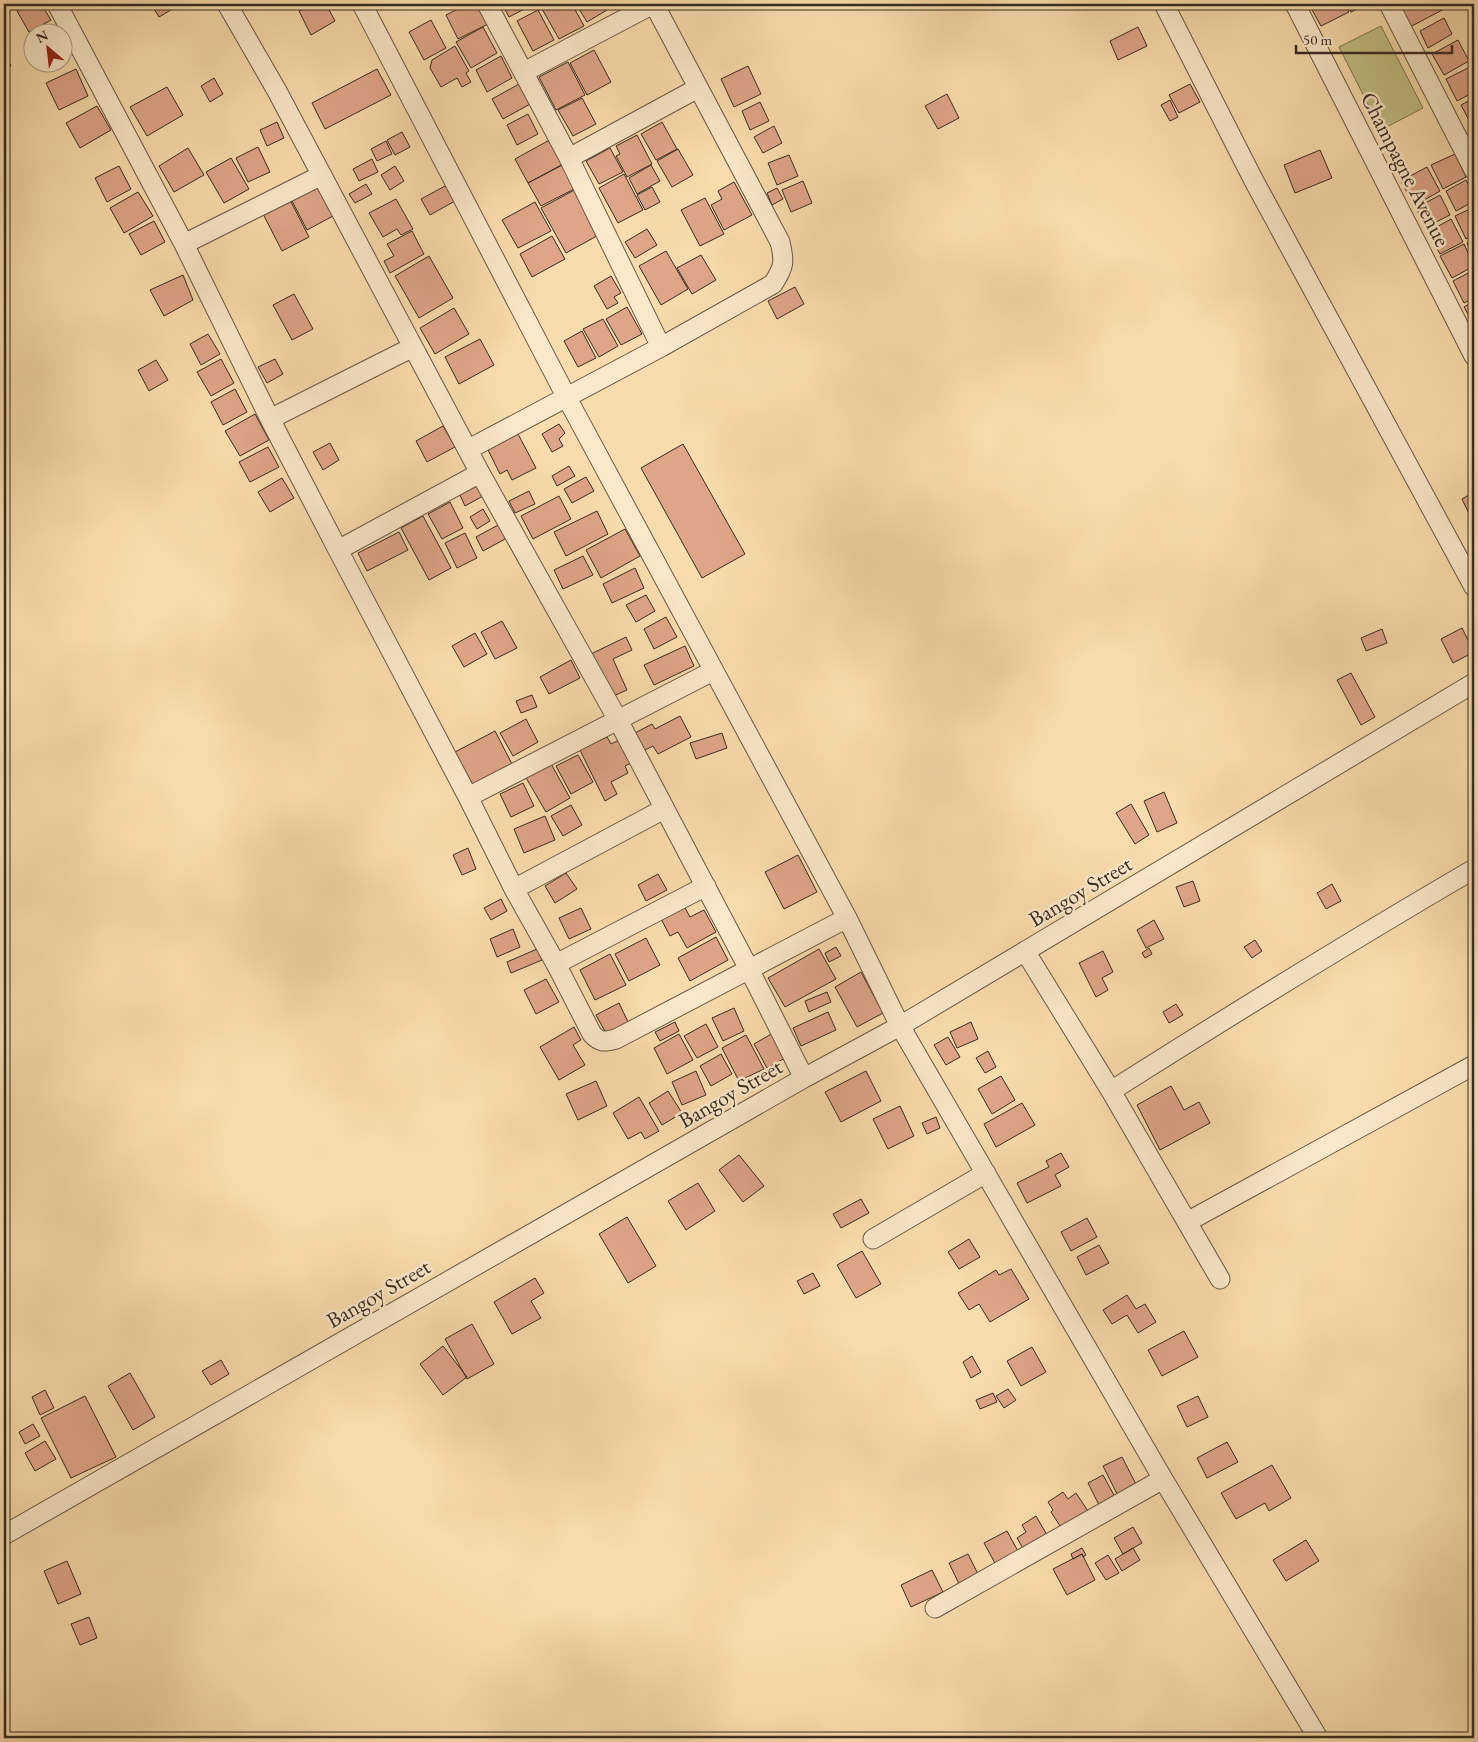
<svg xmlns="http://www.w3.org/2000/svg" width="1478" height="1742" font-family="'EB Garamond',serif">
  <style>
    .green { fill: #c3bf86; stroke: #7e7554 }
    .building { fill: #dfa588; stroke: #382b22 }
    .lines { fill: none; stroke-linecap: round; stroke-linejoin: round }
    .street-casing { stroke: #685745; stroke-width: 21 }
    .street { stroke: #fbe8ca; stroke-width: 19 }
    .labels { text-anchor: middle; stroke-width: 5; stroke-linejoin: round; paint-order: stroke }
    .street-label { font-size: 22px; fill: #382b22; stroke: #fbe8ca }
  </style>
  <rect width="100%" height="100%" fill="#f9dcad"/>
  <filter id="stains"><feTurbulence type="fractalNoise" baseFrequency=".004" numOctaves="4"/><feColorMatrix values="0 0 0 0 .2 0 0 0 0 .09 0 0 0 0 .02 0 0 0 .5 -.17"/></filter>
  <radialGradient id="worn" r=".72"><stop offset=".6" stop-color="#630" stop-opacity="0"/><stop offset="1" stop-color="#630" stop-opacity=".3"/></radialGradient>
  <path class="green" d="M1381,26L1423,108L1381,130L1339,47Z"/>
  <path class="building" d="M31,4H41L51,20L29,32L17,11Z
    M151,4H181L159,17Z
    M315,4H326L335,21L311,35L299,11Z
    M468,4H478L488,24L458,39L446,15Z
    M502,4H534L509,17Z
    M547,4H572L584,26L559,39L541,7Z
    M576,4H604L607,10L587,22Z
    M608,4H622L612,10Z
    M1320,4H1345L1349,12L1321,26L1311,8Z
    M1347,4H1368L1351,12Z
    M1401,4H1442L1444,9L1410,27L1399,5Z
    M538,10L554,40L533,51L517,21Z
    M1444,18L1452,34L1428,48L1420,31Z
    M431,20L446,48L424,60L409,32Z
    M483,27L497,53L471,68L456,42Z
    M1138,27L1147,46L1118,60L1110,41Z
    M1458,40L1469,61L1444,75L1432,54Z
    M455,46L469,71L466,73L471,82L462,87L457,78L441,87L430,68L432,60Z
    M594,50L611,82L587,95L570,63Z
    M4,53L11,66L4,70Z
    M501,56L512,78L487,92L476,70Z
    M568,62L585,95L556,110L539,77Z
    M748,66L761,94L734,107L721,79Z
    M1470,67L1474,75V92L1457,101L1446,79Z
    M76,69L88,96L59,110L46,83Z
    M377,69L391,95L325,129L312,103Z
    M214,78L223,94L210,102L201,86Z
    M521,83L532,103L503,119L492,99Z
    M1190,84L1200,102L1179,113L1169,95Z
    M167,87L183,115L147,136L130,107Z
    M947,94L959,118L938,129L925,106Z
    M582,98L596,124L573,136L558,110Z
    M1474,98V125L1472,126L1461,105Z
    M1170,100L1178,117L1170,121L1161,105Z
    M760,102L769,121L750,130L742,111Z
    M97,106L111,130L80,148L66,123Z
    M528,114L538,134L517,145L507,125Z
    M277,122L284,138L267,146L260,130Z
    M662,122L677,149L656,160L641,134Z
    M774,126L782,143L763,153L754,137Z
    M402,132L410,147L395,155L387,140Z
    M637,135L652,164L627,177L616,156L620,154L616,146Z
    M555,137L568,162L528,183L515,159Z
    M386,141L392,154L377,161L371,149Z
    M258,147L270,172L248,182L236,158Z
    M188,148L204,175L174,192L159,166Z
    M610,148L623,172L599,184L586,161Z
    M678,149L693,175L672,187L657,161Z
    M1320,150L1332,178L1295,193L1284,165Z
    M1455,154L1466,177L1443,189L1431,165Z
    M789,155L798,176L777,185L768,163Z
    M231,158L249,189L224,203L206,172Z
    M372,159L378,172L359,181L353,169Z
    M565,163L578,187L541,206L528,183Z
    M651,165L660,181L637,194L629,178Z
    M119,166L131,189L107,202L95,178Z
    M395,166L404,181L390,190L381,175Z
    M1427,167L1440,191L1414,206L1401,181Z
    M624,174L643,210L618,223L599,188Z
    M1466,180L1474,195V201L1456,211L1446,191Z
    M803,181L812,203L791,212L782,190Z
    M734,182L752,215L724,230L711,205L722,199L718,191Z
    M366,184L372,194L355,203L349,194Z
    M447,185L455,201L430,215L421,199Z
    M318,187L333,216L307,230L292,201Z
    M580,187L604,232L566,253L541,208Z
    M652,187L660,202L645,210L637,195Z
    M777,188L783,199L772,205L767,193Z
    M138,192L153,216L124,233L110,208Z
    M1440,195L1450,215L1426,227L1416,208Z
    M288,196L309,237L282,251L261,210Z
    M705,198L724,234L700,246L681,210Z
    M396,199L413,229L401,235L397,229L383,237L369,213Z
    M535,202L551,231L518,248L502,220Z
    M1474,207V235L1466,239L1455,216Z
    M1451,219L1463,242L1440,254L1428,232Z
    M154,221L165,242L141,255L129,234Z
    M647,229L657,245L635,258L625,242Z
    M412,231L424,254L390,273L384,261L394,256L387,244Z
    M552,236L565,259L532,277L520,254Z
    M1474,239V258L1467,243Z
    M1464,244L1474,266L1452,278L1440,256Z
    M666,251L688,289L661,305L639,266Z
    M701,255L716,280L692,294L677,268Z
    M429,256L453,298L419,318L395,276Z
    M1474,270V298L1464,303L1453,281Z
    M183,275L193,300L164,316L150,290Z
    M611,276L621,293L614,297L618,303L607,309L594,286Z
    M795,287L804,304L777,319L768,301Z
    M294,294L313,329L292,340L273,305Z
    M1474,301V325L1464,307Z
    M627,307L642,334L621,345L606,319Z
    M454,308L469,334L435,354L420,328Z
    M603,319L618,346L599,357L583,329Z
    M582,331L596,358L578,367L564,341Z
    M208,334L220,354L201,365L190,344Z
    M480,339L494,365L459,384L445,357Z
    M221,359L234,383L211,396L197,372Z
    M275,359L283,374L267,383L258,367Z
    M156,360L168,380L149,391L138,370Z
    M235,389L247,412L223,425L211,402Z
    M255,414L269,440L240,456L225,431Z
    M559,424L565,433L559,439L563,446L552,452L542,434Z
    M443,426L455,447L427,462L416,441Z
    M518,434L536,468L512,480L507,470L500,474L488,450Z
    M330,443L339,460L323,470L313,452Z
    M683,444L745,554L702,578L641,468Z
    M268,447L279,467L250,482L239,462Z
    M569,466L575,476L557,486L552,476Z
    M586,477L594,491L572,503L564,489Z
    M282,478L294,498L270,512L258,492Z
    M476,484L483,496L465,506L459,493Z
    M529,491L535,504L515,513L509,501Z
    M1474,492V524L1462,499Z
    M559,496L571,519L533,539L521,516Z
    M450,502L463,528L442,539L428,514Z
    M483,509L490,521L477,529L470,517Z
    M597,511L608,534L566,556L554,532Z
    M423,516L451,568L429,580L401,528Z
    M500,524L507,538L483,551L476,537Z
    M625,529L640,556L601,578L586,550Z
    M399,532L408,550L367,571L358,553Z
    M465,533L477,558L457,568L445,543Z
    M583,556L593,575L563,589L554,570Z
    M635,568L644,588L612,603L603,584Z
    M646,595L655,611L636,622L626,605Z
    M666,617L677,637L654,649L644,629Z
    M502,621L517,648L495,659L481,632Z
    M1462,628L1474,652L1453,663L1441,639Z
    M1382,629L1387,643L1366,651L1361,638Z
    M475,633L487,654L464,667L452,646Z
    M626,637L632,650L613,659L627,690L611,697L591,654Z
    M685,646L694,666L654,685L644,665Z
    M571,660L580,678L549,694L540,677Z
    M1351,673L1375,717L1361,725L1337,680Z
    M532,695L537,707L521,713L516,701Z
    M680,716L691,737L658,754L653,746L645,750L635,733L652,724L655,729Z
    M526,719L538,742L513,756L500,733Z
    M495,731L512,764L473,785L455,752Z
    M722,733L727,748L696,759L690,743Z
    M607,737L611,744L623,738L635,761L625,766L628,773L611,782L617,794L605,801L580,750Z
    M578,755L593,782L571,794L556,766Z
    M550,762L570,798L546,812L525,776Z
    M523,783L534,806L511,817L500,794Z
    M1164,792L1177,823L1157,832L1144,801Z
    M1131,804L1149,835L1135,844L1116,813Z
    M571,805L582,825L563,836L551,816Z
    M545,816L555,840L524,853L514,829Z
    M468,848L476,869L462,875L453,855Z
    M798,855L817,892L784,909L765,872Z
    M566,873L577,889L555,903L545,886Z
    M658,874L667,890L646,901L638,885Z
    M1193,881L1200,901L1184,907L1176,887Z
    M1332,884L1341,901L1326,909L1317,893Z
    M501,899L507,911L491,920L484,908Z
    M683,904L690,917L704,910L716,932L687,948L678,932L670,936L660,917Z
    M581,908L591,929L569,939L559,918Z
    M1154,920L1164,939L1146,948L1137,930Z
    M513,929L520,947L497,957L490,939Z
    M716,937L728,960L690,981L678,958Z
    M646,938L660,965L629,981L615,954Z
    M1255,940L1262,951L1252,958L1244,947Z
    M836,947L841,956L829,962L825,953Z
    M1149,948L1152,954L1145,958L1142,953Z
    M537,949L542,960L511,973L507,962Z
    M819,949L836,979L785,1007L768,978Z
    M1103,951L1113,972L1102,978L1108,990L1096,997L1079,963Z
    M610,954L626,985L595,1000L580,970Z
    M861,972L883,1013L857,1027L835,987Z
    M546,979L559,1002L536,1014L524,990Z
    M827,992L831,1002L809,1012L805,1001Z
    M619,1003L629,1024L607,1035L596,1015Z
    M1176,1004L1183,1015L1169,1023L1163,1012Z
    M734,1008L744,1031L723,1041L712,1018Z
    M828,1012L836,1030L801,1046L793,1028Z
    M675,1022L679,1031L660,1041L655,1032Z
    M971,1022L978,1039L957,1048L950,1032Z
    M706,1024L718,1047L697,1058L684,1036Z
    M574,1027L581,1040L573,1045L585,1065L559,1080L540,1047Z
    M773,1033L787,1057L767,1068L754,1044Z
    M679,1034L693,1060L667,1074L654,1048Z
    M746,1035L764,1069L739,1081L722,1048Z
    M948,1037L960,1057L946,1065L934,1045Z
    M988,1051L996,1067L985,1073L976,1058Z
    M721,1054L732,1074L711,1086L700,1066Z
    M696,1071L706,1095L682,1105L672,1082Z
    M866,1071L881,1101L841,1122L825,1092Z
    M1001,1076L1015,1100L992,1114L978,1089Z
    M596,1081L607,1106L578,1120L566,1094Z
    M1171,1086L1184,1110L1199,1102L1210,1123L1160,1150L1137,1105Z
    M668,1091L682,1113L662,1125L649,1103Z
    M639,1097L659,1131L645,1139L641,1132L628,1139L613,1113Z
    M1022,1103L1035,1125L996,1147L984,1124Z
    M900,1106L914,1136L888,1149L873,1119Z
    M936,1117L940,1128L927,1134L922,1123Z
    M1061,1153L1069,1167L1055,1175L1061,1186L1027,1203L1017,1183L1049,1167L1046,1161Z
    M739,1155L764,1186L743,1202L719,1170Z
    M698,1183L715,1211L686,1230L668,1201Z
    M861,1199L869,1213L841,1228L833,1214Z
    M627,1217L656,1266L628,1283L599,1234Z
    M1087,1218L1097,1237L1071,1251L1061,1232Z
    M969,1239L980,1257L959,1269L948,1252Z
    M1099,1245L1109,1263L1086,1275L1077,1257Z
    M862,1251L881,1284L856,1298L837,1265Z
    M1011,1269L1029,1299L990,1322L979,1304L969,1310L958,1293L996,1270L999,1275Z
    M813,1273L820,1286L804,1294L797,1281Z
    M535,1278L544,1293L531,1301L541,1318L512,1334L494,1302Z
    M1127,1295L1136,1309L1145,1304L1156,1322L1138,1333L1127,1315L1112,1324L1103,1310Z
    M472,1324L494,1364L467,1379L445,1339Z
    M1184,1331L1198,1357L1162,1376L1148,1350Z
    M443,1346L467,1377L443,1395L420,1364Z
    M1032,1347L1046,1372L1021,1386L1007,1361Z
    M972,1356L981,1372L971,1378L963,1362Z
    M221,1360L229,1374L211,1385L202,1371Z
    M130,1373L155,1417L133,1430L108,1386Z
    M1008,1389L1016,1400L1004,1408L996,1396Z
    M45,1390L54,1408L40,1415L32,1397Z
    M993,1393L997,1402L980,1409L976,1400Z
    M85,1396L116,1457L71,1478L41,1418Z
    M1198,1396L1208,1417L1187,1427L1177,1406Z
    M33,1424L40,1436L25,1444L19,1432Z
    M45,1441L56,1459L35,1471L25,1453Z
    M1227,1442L1238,1462L1207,1478L1197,1458Z
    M1122,1457L1138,1488L1119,1498L1103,1466Z
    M1272,1465L1291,1498L1269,1511L1265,1503L1236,1519L1221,1493Z
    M1103,1475L1115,1497L1099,1505L1088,1483Z
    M1063,1492L1068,1499L1076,1493L1088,1511L1062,1529L1051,1512L1053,1510L1048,1502Z
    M1036,1516L1047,1535L1025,1552L1017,1538L1026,1532L1022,1525Z
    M1133,1527L1142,1543L1123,1554L1114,1538Z
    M1007,1531L1019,1553L996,1565L984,1543Z
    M1306,1540L1319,1561L1286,1581L1273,1560Z
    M1082,1548L1086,1555L1083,1557L1082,1554L1073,1559L1071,1554Z
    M1133,1548L1140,1560L1122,1571L1115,1559Z
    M968,1554L978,1574L959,1584L949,1563Z
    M1082,1554L1095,1580L1067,1595L1053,1569Z
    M1108,1555L1119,1573L1106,1580L1095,1563Z
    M67,1561L81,1594L58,1604L44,1571Z
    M932,1570L943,1592L911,1607L901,1585Z
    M89,1617L97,1638L80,1645L71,1624Z"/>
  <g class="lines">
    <g class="street-casing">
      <path id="street" d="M57,4L184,244L270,419L338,550L468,797L514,889L556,964L592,1034C600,1043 605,1042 616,1039L847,918
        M227,4L277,91L480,473L618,720L749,969L804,1078
        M362,4L567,398L847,918L900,1026L1163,1479L1318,1738
        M487,4L569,158L661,347
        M1164,4L1253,179L1474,587
        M1295,4L1474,356
        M1389,4L1474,170
        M524,72L653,4
        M569,158L698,88
        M184,244L322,175
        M270,419L413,347
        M469,449L661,347L773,284C784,267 785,262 780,242L654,4
        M338,550L480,473
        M468,797L713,671
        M514,889L664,809
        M1025,951L1111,1091L1220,1279
        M556,964L706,886
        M1111,1091C1231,1015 1352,940 1474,869
        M1187,1222L1474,1065
        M873,1239L986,1173
        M4,1535L804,1078L900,1026L1474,683
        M935,1608L1163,1479"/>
    </g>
    <use href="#street" class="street"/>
  </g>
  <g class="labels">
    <g class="street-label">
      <text transform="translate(1406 169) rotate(63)" y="8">Champagne Avenue</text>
      <text transform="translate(1080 891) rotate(-31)" y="8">Bangoy Street</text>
      <text transform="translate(730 1093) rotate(-30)" y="8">Bangoy Street</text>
      <text transform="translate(378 1293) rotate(-30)" y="8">Bangoy Street</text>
    </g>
  </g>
  <rect width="1478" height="1742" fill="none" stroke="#f9dcad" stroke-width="20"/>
  <rect x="5" y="5" width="1468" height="1732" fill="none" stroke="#382b22" stroke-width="2.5"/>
  <rect x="10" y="10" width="1458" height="1722" fill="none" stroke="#382b22"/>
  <g transform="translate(48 48) rotate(332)"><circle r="24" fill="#fbe8ca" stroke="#ad9c87"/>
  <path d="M0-4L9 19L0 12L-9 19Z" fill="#8f2418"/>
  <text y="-8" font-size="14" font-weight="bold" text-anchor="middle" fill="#382b22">N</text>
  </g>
  <path d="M1296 45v8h156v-8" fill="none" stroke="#382b22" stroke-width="2.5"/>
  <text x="1303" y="45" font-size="15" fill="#382b22" stroke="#fbe8ca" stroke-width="4" paint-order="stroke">50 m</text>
  <rect width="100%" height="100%" filter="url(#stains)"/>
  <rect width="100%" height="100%" fill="url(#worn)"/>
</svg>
